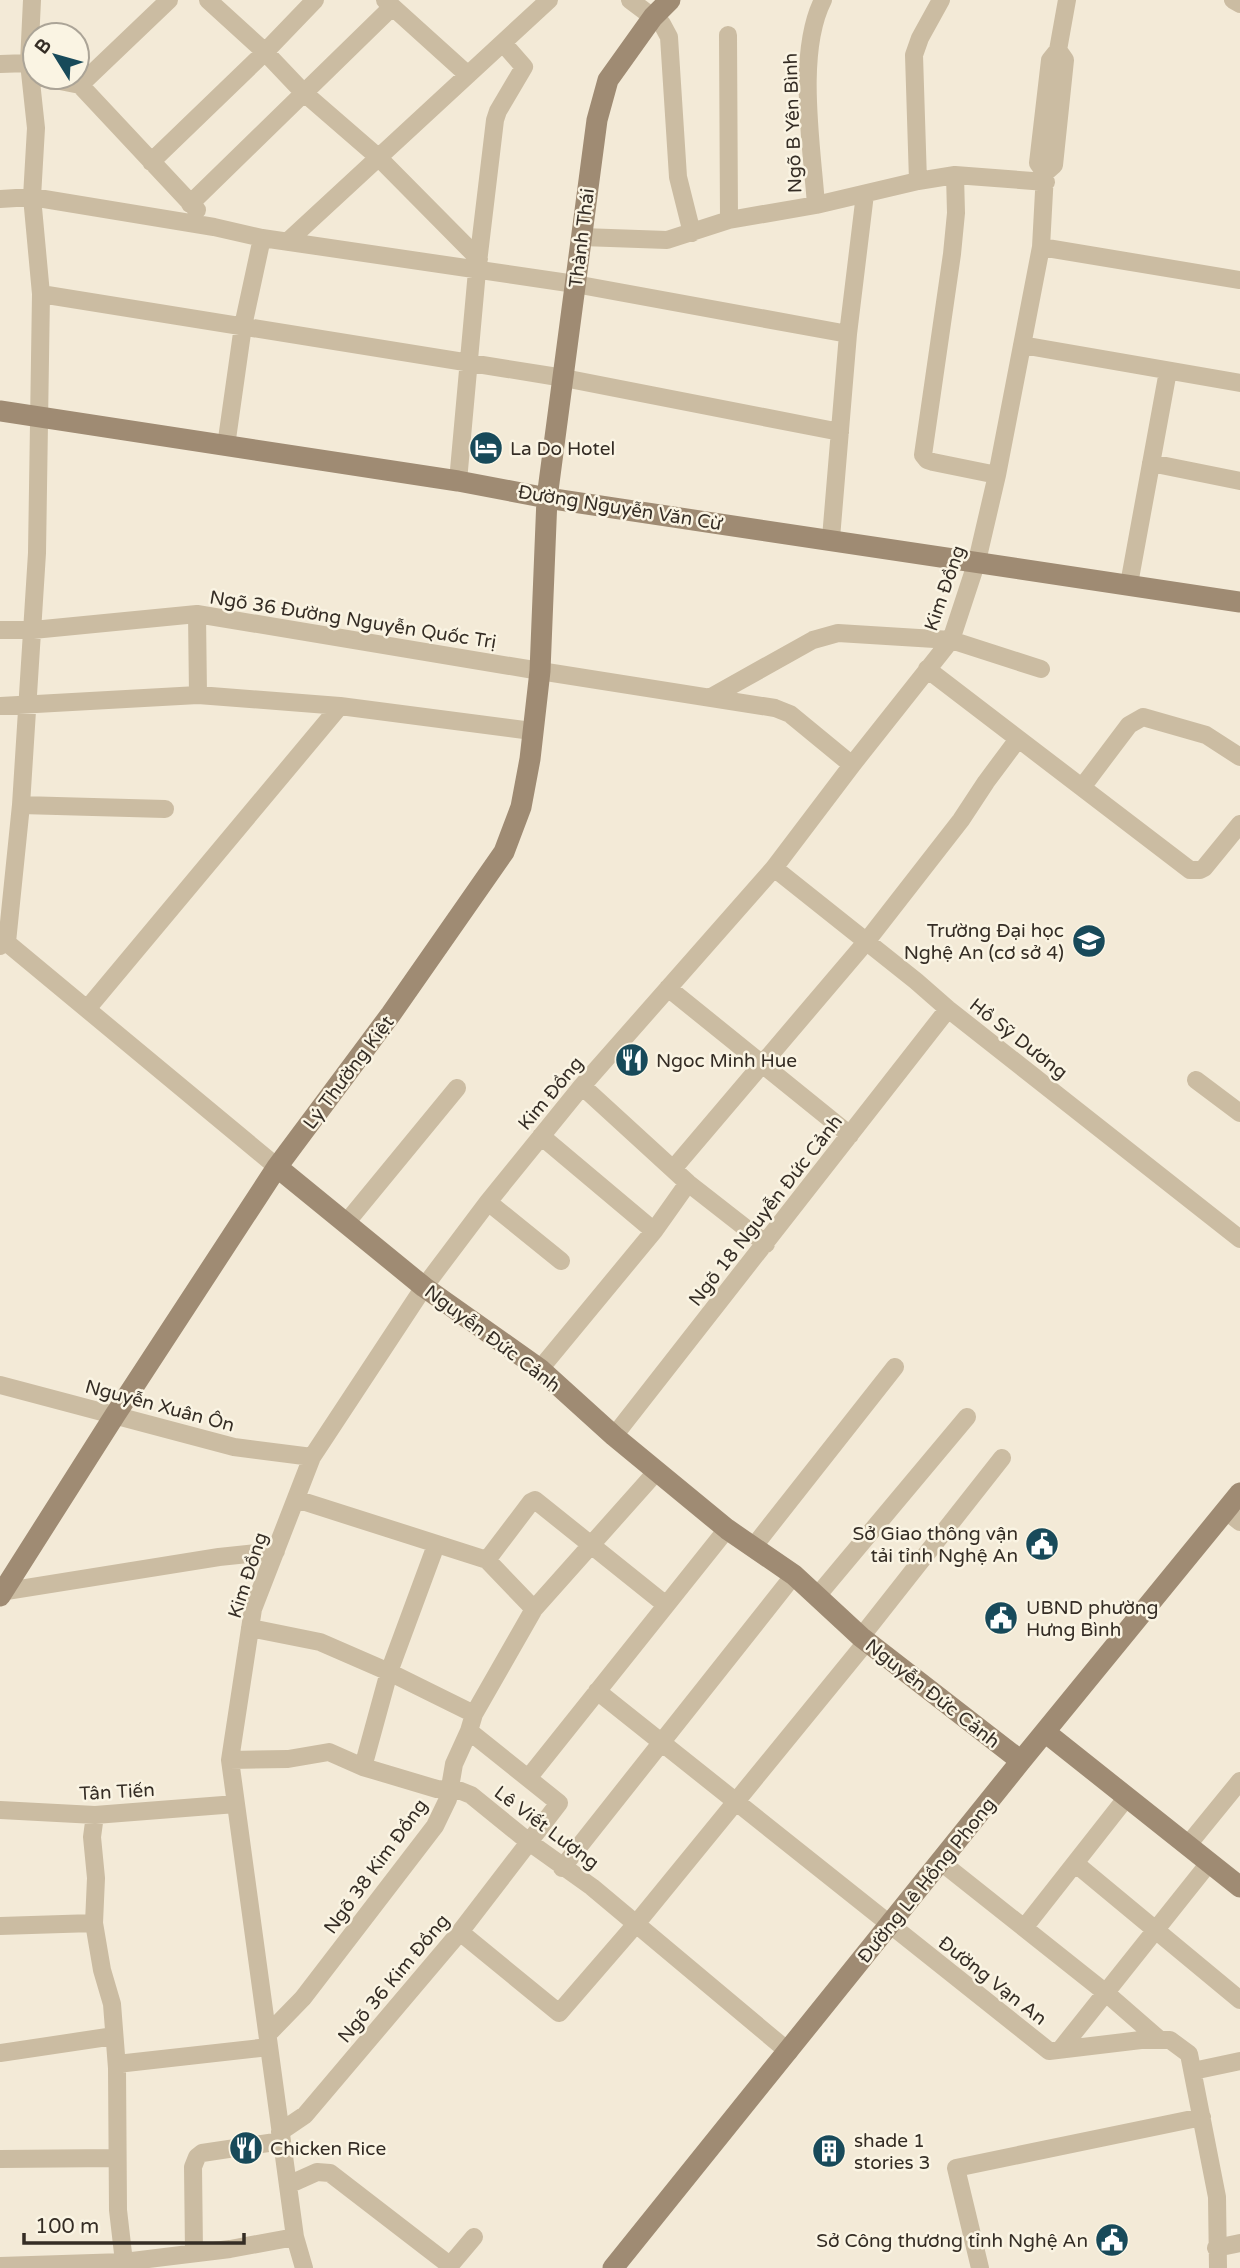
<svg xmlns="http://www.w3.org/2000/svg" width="1240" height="2268" font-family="'Varela Round',sans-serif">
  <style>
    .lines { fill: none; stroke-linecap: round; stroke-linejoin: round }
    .street { stroke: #cbbca2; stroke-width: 18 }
    .secondary { stroke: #9f8b73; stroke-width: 21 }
    .labels { text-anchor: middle; stroke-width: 5; stroke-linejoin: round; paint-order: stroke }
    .street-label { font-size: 19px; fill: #352d25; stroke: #faf4e3 }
    .poi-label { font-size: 19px; fill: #352d25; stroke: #faf4e3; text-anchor: start }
  </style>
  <rect width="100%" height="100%" fill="#f3ead7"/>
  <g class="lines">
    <path class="street" d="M208,0L265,52L303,92L378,157L479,259
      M385,0L468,75
      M630,0L662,24L669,37L678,177L692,233
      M1233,0L1240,4
      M728,35L729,220
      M0,64L29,63
      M40,77L80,85L169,0
      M80,85L197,210
      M151,162L265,52L315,0
      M1045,173L1054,165L1065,60L1058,50L1067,0
      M1045,173L1038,163L1050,60L1058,50
      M955,175L956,213L952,254L923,455L927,460L933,462L997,475
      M918,181L914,55L920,38L941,0
      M0,199L32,197L214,227L262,238L575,284L848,334
      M190,204L392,7
      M816,205C812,147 796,53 823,0
      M582,237L667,240L729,220L816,205L918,181L955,175L1046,182
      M287,242L549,0
      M1041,247L1240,280
      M41,294L564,378L840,432
      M1022,345L1240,383
      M226,446L243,326L262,238
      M1151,463L1240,481
      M458,481L477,271L495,120L498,111L524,67L503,43
      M831,538L848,334L865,194
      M1129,584L1168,371
      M197,614L198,695
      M0,630H33L197,614L540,671L775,708L790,714L852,765
      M927,669L1190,870H1200L1204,868L1240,824
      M711,697L813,640L838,633L951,640L1041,669
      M0,706L198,695L340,706L532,731
      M1083,786L1129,725L1143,717L1206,735L1240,757
      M21,805L165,809
      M774,868L916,981L948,1009L1240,1239
      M0,937L277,1167
      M0,946L7,942L21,805L37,553L41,294L32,197L36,128L29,63L32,0
      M668,988L850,1135
      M87,1009L340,706
      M1196,1080L1240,1113
      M582,1086L688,1183L766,1244
      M541,1136L654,1231
      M673,1169L866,942L961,820L986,782L1018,739
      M488,1202L561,1261
      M346,1223L457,1088
      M540,1369L654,1231L688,1183
      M0,1385L234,1447L312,1457
      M614,1436L948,1009
      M296,1499L487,1560L534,1609
      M1225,1510L1240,1522
      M754,1546L895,1367
      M487,1560L531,1502L535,1500L666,1605
      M0,1592L219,1557L276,1551
      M818,1595L967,1417
      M250,1628L320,1642L389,1672L474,1714
      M861,1637L1002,1458
      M597,1691L1049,2051L1141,2040H1170L1189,2054L1217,2197L1218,2268
      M230,1760L288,1759L329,1752L363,1767L437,1789L461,1791L471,1795L529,1842L592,1887L789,2052
      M363,1767L389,1672L436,1545
      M529,1777L727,1529
      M0,1810L95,1815L236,1804
      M95,1815L92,1837L96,1878L94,1923L102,1970L112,2004L117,2068L118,2210L124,2262
      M1187,1846L1240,1781
      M941,1862L1106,1993L1160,2040
      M1076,1864L1240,2000
      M562,1868L794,1575
      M0,1926L94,1923
      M1024,1928L1127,1797
      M460,1932L559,2013L636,1924L867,1641
      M268,2034L303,1998L435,1826L448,1799L454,1764L469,1731L474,1714L534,1609L657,1471
      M1060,2050L1209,1863
      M0,2053L114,2036
      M117,2064L269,2047
      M1193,2071L1240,2061
      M280,2132L305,2115L460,1932L559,1803L469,1731
      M0,2159L117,2158
      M288,2185L317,2172L330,2173L448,2264L452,2263L474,2237
      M1216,2248L1240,2243
      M194,2252L193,2167L197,2157L202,2153L282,2141
      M0,2266L124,2262L230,2249L295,2237
      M304,2268L295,2237L230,1760L253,1609L312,1457L424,1287L488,1202L582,1086L774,868L852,765L951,640L977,561L997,475L1041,247L1045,173
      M980,2268L956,2168L1202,2117"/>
    <path class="secondary" d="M0,411L458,481L547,498L1240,602
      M277,1167L424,1287L540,1369L614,1436L727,1529L794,1575L861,1637L1021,1761
      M0,1596L115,1415L277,1167L391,1014L504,852L521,807L530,759L540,671L547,498L597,120L608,80L653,17L670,0
      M1045,1732L1240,1887
      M613,2268L1021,1761L1240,1493"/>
  </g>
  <defs>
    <g id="hotel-disc" transform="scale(1.75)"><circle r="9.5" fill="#184a5a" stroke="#faf4e3"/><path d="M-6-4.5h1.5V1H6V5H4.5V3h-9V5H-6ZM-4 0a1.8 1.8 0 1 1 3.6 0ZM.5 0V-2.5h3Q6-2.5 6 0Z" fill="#fff"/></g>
    <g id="university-disc" transform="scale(1.75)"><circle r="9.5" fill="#184a5a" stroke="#faf4e3"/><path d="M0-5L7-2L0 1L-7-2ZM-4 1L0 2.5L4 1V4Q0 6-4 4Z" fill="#fff"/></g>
    <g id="restaurant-disc" transform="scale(1.75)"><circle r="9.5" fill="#184a5a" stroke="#faf4e3"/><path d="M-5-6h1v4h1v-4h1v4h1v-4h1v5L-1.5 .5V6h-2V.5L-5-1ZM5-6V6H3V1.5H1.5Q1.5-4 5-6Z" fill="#fff"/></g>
    <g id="civic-disc" transform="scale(1.75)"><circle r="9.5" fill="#184a5a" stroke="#faf4e3"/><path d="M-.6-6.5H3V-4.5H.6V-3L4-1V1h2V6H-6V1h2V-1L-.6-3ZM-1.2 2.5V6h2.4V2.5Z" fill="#fff"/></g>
    <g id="building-disc" transform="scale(1.75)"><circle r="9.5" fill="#184a5a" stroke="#faf4e3"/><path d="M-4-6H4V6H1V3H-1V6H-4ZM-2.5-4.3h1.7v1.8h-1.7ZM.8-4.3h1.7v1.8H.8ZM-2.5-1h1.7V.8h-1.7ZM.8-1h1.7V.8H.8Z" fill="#fff"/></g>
  </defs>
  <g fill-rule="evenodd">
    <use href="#hotel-disc" x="486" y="448"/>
    <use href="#university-disc" x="1089" y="941"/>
    <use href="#restaurant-disc" x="632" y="1060"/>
    <use href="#civic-disc" x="1042" y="1544"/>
    <use href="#civic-disc" x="1001" y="1618"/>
    <use href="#restaurant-disc" x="246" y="2148"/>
    <use href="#building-disc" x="829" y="2151"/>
    <use href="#civic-disc" x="1112" y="2240"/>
  </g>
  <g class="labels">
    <g class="street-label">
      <text transform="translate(792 123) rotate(-92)" y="7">Ngõ B Yên Bình</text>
      <text transform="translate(581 238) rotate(-83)" y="7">Thành Thái</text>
      <text transform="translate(620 507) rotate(9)" y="7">Đường Nguyễn Văn Cừ</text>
      <text transform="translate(944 588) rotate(-71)" y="7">Kim Đồng</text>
      <text transform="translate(353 619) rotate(9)" y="7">Ngõ 36 Đường Nguyễn Quốc Trị</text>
      <text transform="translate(1019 1038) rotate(38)" y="7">Hồ Sỹ Dương</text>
      <text transform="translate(348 1072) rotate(-53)" y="7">Lý Thường Kiệt</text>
      <text transform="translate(550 1093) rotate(-50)" y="7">Kim Đồng</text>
      <text transform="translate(765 1210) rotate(-52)" y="7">Ngõ 18 Nguyễn Đức Cảnh</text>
      <text transform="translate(493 1338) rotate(37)" y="7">Nguyễn Đức Cảnh</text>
      <text transform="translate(160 1405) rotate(15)" y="7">Nguyễn Xuân Ôn</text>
      <text transform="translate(247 1575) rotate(-72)" y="7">Kim Đồng</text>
      <text transform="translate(933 1693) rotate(38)" y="7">Nguyễn Đức Cảnh</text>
      <text transform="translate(117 1791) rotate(-3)" y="7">Tân Tiến</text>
      <text transform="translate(547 1827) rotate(37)" y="7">Lê Viết Lượng</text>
      <text transform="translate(375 1866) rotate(-54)" y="7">Ngõ 38 Kim Đồng</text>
      <text transform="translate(926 1880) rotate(-51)" y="7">Đường Lê Hồng Phong</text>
      <text transform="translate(393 1978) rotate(-50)" y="7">Ngõ 36 Kim Đồng</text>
      <text transform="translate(993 1980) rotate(38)" y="7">Đường Vạn An</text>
    </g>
    <g class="poi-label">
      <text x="510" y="455">La Do Hotel</text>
      <text x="1064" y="937" text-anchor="end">Trường Đại học<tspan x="1064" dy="22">Nghệ An (cơ sở 4)</tspan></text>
      <text x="656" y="1067">Ngoc Minh Hue</text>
      <text x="1018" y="1540" text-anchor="end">Sở Giao thông vận<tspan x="1018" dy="22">tải tỉnh Nghệ An</tspan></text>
      <text x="1026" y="1614">UBND phường<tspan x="1026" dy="22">Hưng Bình</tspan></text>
      <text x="854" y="2147">shade 1<tspan x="854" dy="22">stories 3</tspan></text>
      <text x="270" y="2155">Chicken Rice</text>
      <text x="1088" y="2247" text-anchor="end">Sở Công thương tỉnh Nghệ An</text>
    </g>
  </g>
  <g transform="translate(56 56) rotate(307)"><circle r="33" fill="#faf4e3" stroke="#aba497" stroke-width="2"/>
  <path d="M0-5L12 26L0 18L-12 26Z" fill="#184a5a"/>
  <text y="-10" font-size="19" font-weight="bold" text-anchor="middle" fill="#352d25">B</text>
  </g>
  <path d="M24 2233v10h220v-10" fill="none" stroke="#352d25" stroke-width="3.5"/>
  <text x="35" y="2233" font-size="21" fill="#352d25" stroke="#faf4e3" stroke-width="5" paint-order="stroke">100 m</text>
</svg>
